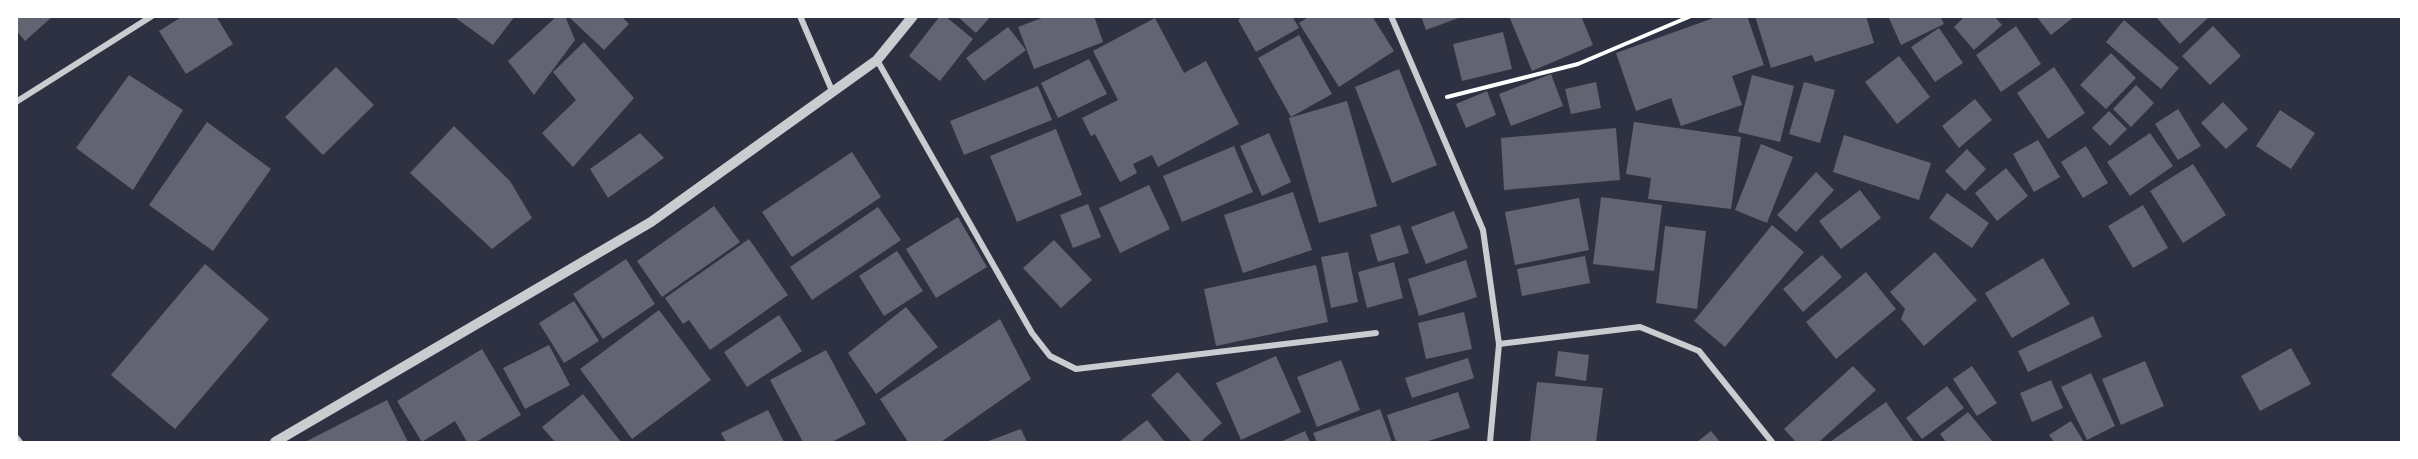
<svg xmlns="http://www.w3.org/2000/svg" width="2418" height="459" font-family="'IBM Plex Serif',serif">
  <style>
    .building { fill: #626471 }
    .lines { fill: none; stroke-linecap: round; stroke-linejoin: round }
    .path { stroke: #fff; stroke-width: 4 }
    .minor { stroke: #caccd0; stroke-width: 6 }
    .tertiary { stroke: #caccd0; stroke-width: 10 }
  </style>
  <rect width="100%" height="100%" fill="#2d3142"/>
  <path class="building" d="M16,16H53L25,41L16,30Z
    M183,16H216L233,44L186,74L159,31Z
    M453,16H515L493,45Z
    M557,16H565L575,40L534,95L508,61Z
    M568,16H621L629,24L604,50Z
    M940,16H945L973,39L940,81L909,56Z
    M957,16H991L976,33Z
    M1047,16H1094L1103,42L1034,69L1018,27Z
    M1244,16H1292L1299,28L1256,52L1238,20Z
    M1310,16H1372L1394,51L1339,87L1299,23Z
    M1421,16H1461V17L1426,30Z
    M1509,16H1581L1593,45L1532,71Z
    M1719,16H1747L1764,65L1732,76L1742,105L1681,126L1671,98L1636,111L1616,53Z
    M1755,16H1866L1874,43L1815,62L1812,55L1771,68Z
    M1888,16H1940L1944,24L1901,45Z
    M1965,16H1994L2002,25L1974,50L1954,27Z
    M2036,16H2075L2051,35Z
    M2155,16H2210L2180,44Z
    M1155,18L1184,73L1206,61L1239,124L1158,167L1152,155L1133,164L1137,173L1120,182L1095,134L1091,136L1082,118L1118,100L1093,51Z
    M2124,20L2179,68L2161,89L2106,42Z
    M2016,26L2041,64L2001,92L1976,55Z
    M2213,26L2241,56L2210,85L2182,56Z
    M1008,27L1026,50L984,81L966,58Z
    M1939,28L1963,63L1935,82L1911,47Z
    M1503,32L1512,69L1462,81L1453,44Z
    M1299,35L1332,94L1291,117L1258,58Z
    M584,42L634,98L573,167L542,133L576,100L553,72Z
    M2111,53L2136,78L2106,109L2080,85Z
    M1899,56L1930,97L1897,124L1865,82Z
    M1089,59L1107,94L1058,118L1041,83Z
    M336,67L374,105L323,155L285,117Z
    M2054,67L2085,113L2048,139L2017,93Z
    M1399,69L1437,165L1392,183L1355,87Z
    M1551,74L1563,106L1511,126L1499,94Z
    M129,75L183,110L133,190L76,148Z
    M1752,75L1794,86L1780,142L1738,132Z
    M1596,82L1601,108L1571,114L1565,89Z
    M1804,82L1835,90L1820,143L1789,134Z
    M2136,85L2154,103L2131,127L2113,109Z
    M1038,86L1052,120L964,155L950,121Z
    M1487,91L1496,115L1466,128L1456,104Z
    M1975,99L1992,120L1959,148L1942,126Z
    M1347,101L1377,206L1319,223L1289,118Z
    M2223,102L2248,129L2226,149L2201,123Z
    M2178,109L2201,146L2178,160L2155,124Z
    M2280,110L2315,133L2291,169L2256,146Z
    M2109,111L2127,129L2110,146L2092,128Z
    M207,122L271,169L213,251L149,205Z
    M1634,122L1741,137L1731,209L1648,199L1651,178L1626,174Z
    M454,126L510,181L532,218L492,249L410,173Z
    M1616,128L1620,180L1504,190L1501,138Z
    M1056,129L1082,195L1017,222L990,156Z
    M640,133L664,158L608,198L590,169Z
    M1269,133L1291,182L1262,196L1240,146Z
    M2150,133L2173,166L2130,196L2107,162Z
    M1844,135L1931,163L1919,200L1833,172Z
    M2038,140L2060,177L2034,192L2013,154Z
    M1761,144L1793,157L1767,223L1735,210Z
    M1234,146L1253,192L1182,222L1163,176Z
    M2086,146L2108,183L2083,198L2061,162Z
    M1967,149L1986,169L1965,191L1945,171Z
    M852,152L881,197L792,257L762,212Z
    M2193,164L2226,215L2183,243L2150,191Z
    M2006,168L2028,196L1997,221L1975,193Z
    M1816,172L1834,190L1796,232L1777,215Z
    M1149,185L1170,229L1120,253L1099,208Z
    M1860,190L1881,218L1841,249L1819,221Z
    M1293,192L1312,250L1243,273L1224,215Z
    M1947,193L1989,223L1972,248L1929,218Z
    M1601,197L1662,205L1654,271L1593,264Z
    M1579,198L1589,250L1515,265L1505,212Z
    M1088,204L1101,237L1073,248L1060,215Z
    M2143,205L2168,248L2133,268L2108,226Z
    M714,206L740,242L662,297L637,261Z
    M878,207L901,240L812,300L790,267Z
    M1454,211L1468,248L1426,264L1411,227Z
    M958,217L987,267L936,298L906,249Z
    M1400,225L1409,253L1378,262L1370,235Z
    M1772,225L1804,252L1725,347L1694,321Z
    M1665,226L1706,231L1697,309L1656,303Z
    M749,239L788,295L710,350L689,320L683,324L665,298Z
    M1054,240L1092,280L1061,308L1023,268Z
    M897,251L923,291L884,316L859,276Z
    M1348,252L1358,302L1331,308L1321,257Z
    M1935,252L1977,300L1924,346L1901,319L1905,309L1890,292Z
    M1822,255L1842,277L1803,312L1783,289Z
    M1585,256L1590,283L1522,296L1517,269Z
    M2043,258L2070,304L2012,338L1985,293Z
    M626,259L655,304L603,339L573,294Z
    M1466,260L1477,297L1419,316L1408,279Z
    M1394,262L1403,298L1367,308L1358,272Z
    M205,264L269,319L175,429L111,375Z
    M1316,265L1328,322L1216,346L1204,289Z
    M1866,272L1896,309L1836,359L1806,322Z
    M574,301L599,341L564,363L539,323Z
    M906,307L938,347L876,394L848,353Z
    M659,310L711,380L632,439L580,369Z
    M1464,312L1472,349L1426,359L1418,323Z
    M779,315L802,351L747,387L724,352Z
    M2093,316L2102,337L2028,372L2018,351Z
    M1000,319L1031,379L941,442H908L880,399Z
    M549,345L570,385L525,409L503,368Z
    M2291,348L2311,384L2260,411L2241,376Z
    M482,349L521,415L476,442H467L455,421L422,442L397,401Z
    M826,350L866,424L832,442H812L811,441L803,442L770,380Z
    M1558,351L1589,355L1586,381L1555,376Z
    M1276,356L1301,412L1241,440L1216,383Z
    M1468,358L1474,378L1412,398L1405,378Z
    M1341,360L1360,410L1317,427L1297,377Z
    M2145,361L2164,406L2121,425L2102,379Z
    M1853,366L1876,390L1819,442H1796L1784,429Z
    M1972,366L1997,403L1977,416L1953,379Z
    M1178,372L1222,423L1200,442H1192L1151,395Z
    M2091,373L2115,426L2087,440L2061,387Z
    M2051,380L2063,408L2032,422L2020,393Z
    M1537,382L1603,388L1596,442H1530Z
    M1947,386L1964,408L1922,439L1906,418Z
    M1458,392L1470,428L1425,442H1396L1387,415Z
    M583,394L621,442H555L542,427Z
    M387,400L408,442H305Z
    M1886,402L1914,442H1830Z
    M1380,409L1392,442H1317L1313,433Z
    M768,410L784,442H726L721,433Z
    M1968,412L1993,442H1946L1940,434Z
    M1147,420L1165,442H1119Z
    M2071,421L2084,442H2054L2049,435Z
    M1021,429L1027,442H986Z
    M1305,431L1310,442H1280Z
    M1711,431L1720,442H1697Z"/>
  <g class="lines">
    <path class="path" d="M1447,97L1578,64L1691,16"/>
    <path class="minor" d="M800,16L833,93
      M1391,16L1483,230L1499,344L1490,442
      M877,60L1032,333L1050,356L1076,369L1376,333
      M16,102L152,16
      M1499,344L1640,327L1699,351L1772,442
      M16,437L20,442"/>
    <path class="tertiary" d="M275,442L651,222L877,60L913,16"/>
  </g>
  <rect width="2418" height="459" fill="none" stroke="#ffffff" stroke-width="36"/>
</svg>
